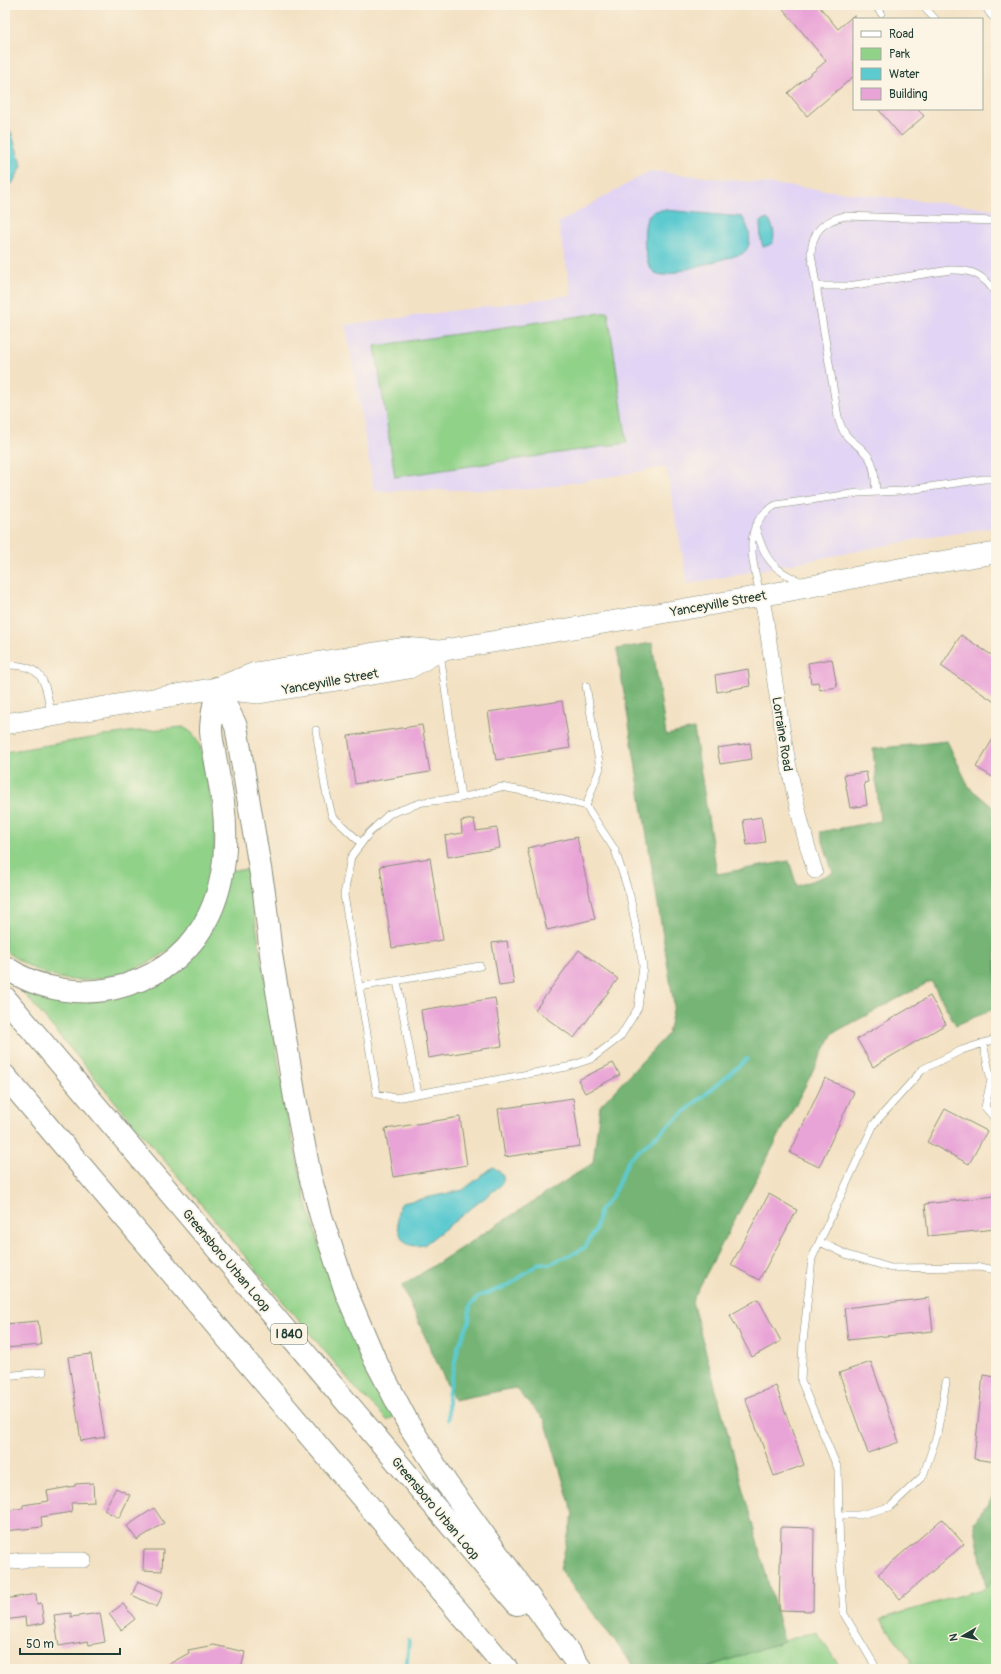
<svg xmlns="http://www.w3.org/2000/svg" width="1001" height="1674" font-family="Pangolin,sans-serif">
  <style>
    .built { fill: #e1d4f4 }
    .green { fill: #91d289; stroke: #58885e }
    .forest { fill: #74b475; stroke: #4a7854 }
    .water { fill: #5dcad0; stroke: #3e8482 }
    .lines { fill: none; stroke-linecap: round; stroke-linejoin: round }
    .stream { stroke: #5dcad0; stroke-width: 4 }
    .building { fill: #e9a4d7 }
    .lane-casing { stroke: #898f7c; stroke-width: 8 }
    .street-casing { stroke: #898f7c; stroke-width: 16 }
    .secondary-casing { stroke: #898f7c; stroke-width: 22 }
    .highway-casing { stroke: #898f7c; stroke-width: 24 }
    .lane { stroke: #fff; stroke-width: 7 }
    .street { stroke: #fff; stroke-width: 15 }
    .secondary { stroke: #fff; stroke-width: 21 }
    .highway { stroke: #fff; stroke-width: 22 }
    .labels { text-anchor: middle; stroke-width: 3.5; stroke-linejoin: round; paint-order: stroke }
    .shield { fill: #fcf5e5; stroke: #617469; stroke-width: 1 }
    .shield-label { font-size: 12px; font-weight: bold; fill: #1f3d34 }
    .street-label { font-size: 13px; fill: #1f3d34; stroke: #fcf5e5 }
  </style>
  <rect width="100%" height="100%" fill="#fcf5e5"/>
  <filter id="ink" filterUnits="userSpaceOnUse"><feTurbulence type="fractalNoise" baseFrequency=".025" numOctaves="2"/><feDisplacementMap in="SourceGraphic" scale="8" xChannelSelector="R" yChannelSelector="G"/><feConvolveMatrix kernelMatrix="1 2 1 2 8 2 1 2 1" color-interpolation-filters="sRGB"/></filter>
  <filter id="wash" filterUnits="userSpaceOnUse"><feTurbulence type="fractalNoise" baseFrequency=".012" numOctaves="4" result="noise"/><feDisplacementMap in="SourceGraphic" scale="16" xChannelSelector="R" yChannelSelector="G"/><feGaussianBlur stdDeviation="0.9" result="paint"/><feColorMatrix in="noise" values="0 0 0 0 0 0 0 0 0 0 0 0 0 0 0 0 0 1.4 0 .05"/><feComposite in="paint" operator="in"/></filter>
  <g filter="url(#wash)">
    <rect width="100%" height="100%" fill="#f3e1c3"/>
    <path class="built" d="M650,171L996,209V527L918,539L688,584L666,467L535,489L374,491L346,325L572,295L558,223Z"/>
    <path class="green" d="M608,312L627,443L395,477L375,346Z
      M183,727C186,729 190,731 193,734C203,745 205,769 208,783C216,820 218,860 205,897C199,913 189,930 177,943C151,968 100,985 65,979C41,975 24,964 5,951V752L128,732Z
      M230,870H247L287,1115L306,1201L332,1286L362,1355L395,1415L388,1421L359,1392L18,986L60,1001H91L154,984Z
      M996,1579V1669H903L912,1661L880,1619L986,1588Z
      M816,1631L841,1669H702L784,1641Z"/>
    <path class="forest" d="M652,643L666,735L694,729L717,874L789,861L797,886L833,873L820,832L880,821L873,749L947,741L969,787L996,810V1008L956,1025L931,981L833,1033L692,1301L784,1641L702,1669H636L560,1570L573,1514L545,1420L515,1388L454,1400L402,1286L593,1163L600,1106L668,1034L674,1005L617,649Z
      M996,1493V1579L986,1588L974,1522Z"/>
    <path class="water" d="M5,130L11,132L22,166L12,184L5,186Z
      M665,210L742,217C750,228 754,245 742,254L665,275C659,275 655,274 651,269C644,260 641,222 650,214C654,210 660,210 665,210Z
      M767,219C773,222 776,237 772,243C770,245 766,246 763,247L761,240L760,223L763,220Z
      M493,1167C500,1172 507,1176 501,1185L424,1245C418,1246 410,1247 405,1242C397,1234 394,1212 402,1203L463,1190Z"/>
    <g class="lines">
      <path class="stream" d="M448,1420V1396L458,1347L469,1322L470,1306L479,1296L508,1286L539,1263L549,1264L579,1251L585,1247L595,1231L600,1210L613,1195L629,1159L747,1059
        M406,1669L409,1640"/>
    </g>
    <g id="blocks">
      <path class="building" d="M780,5H818L838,29L854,15V76L807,116L788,93L826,61Z
        M878,109H918L924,116L901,136Z
        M961,635L996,658V703L941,666Z
        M832,659L837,687L820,690L818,682L811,683L808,663Z
        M748,669L750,686L717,692L715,675Z
        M562,701L570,748L496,760L488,712Z
        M422,725L430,772L355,784L348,736Z
        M996,734V779L976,767Z
        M750,743L752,759L720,764L717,748Z
        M866,772L868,782L864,783L867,805L850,808L844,775Z
        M761,817L765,842L747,845L743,820Z
        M474,819L476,831L497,828L500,848L448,857L445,836L462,833L461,821Z
        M577,837L595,919L547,930L527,848Z
        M430,858L443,940L392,948L380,866Z
        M507,941L514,984L499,986L492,943Z
        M579,950L618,979L574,1038L535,1010Z
        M930,996L946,1024L873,1067L857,1039Z
        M495,998L502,1046L428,1058L421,1010Z
        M613,1063L620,1075L585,1093L578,1080Z
        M825,1078L854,1092L819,1167L790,1153Z
        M573,1098L580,1146L505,1157L498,1109Z
        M945,1109L987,1131L969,1164L927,1142Z
        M460,1117L467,1165L393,1177L385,1129Z
        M769,1194L797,1210L759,1280L731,1265Z
        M996,1196V1229L928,1236L925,1204Z
        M929,1298L933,1331L848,1340L844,1308Z
        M758,1299L781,1341L752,1357L730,1315Z
        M38,1321L41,1345L5,1348V1324Z
        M91,1354L105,1437L81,1441L68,1357Z
        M871,1362L899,1442L868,1453L839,1373Z
        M983,1375L996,1377V1462L974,1459Z
        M776,1386L804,1465L774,1476L745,1398Z
        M93,1483L94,1502L71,1503L72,1512L41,1517L42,1527L5,1531V1511L23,1508V1505L49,1501L47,1491L75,1486V1484Z
        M116,1488L130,1495L119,1518L104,1510Z
        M154,1508L164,1523L137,1540L127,1526Z
        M942,1519L964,1544L900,1599L878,1574Z
        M781,1527L814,1528L813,1611L779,1610Z
        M144,1550H163L162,1571L143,1570Z
        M138,1581L163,1592L157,1607L132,1595Z
        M36,1594L37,1604L41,1603L44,1623L26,1626L25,1617L5,1620V1599Z
        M123,1604L135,1619L121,1630L109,1614Z
        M71,1613V1617L100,1613L105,1642L89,1645L88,1641L59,1646L54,1615Z
        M214,1645L245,1652L241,1669H227L216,1666L205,1669H160L189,1653L188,1650Z"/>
    </g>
  </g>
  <g filter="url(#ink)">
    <use href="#blocks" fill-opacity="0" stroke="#898f7c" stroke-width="1"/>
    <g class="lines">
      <g class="lane-casing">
        <path id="lane" d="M875,5L881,13
          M922,5L935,19
          M816,286H848L950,270C972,269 984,275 996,294
          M876,492C875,481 875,465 868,456C855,439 845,443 838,417L811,254C812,231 823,221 845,216L996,221
          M755,526C764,557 771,570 802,582
          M760,594C753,563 740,524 776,505L858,493L901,491L984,479H996
          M440,653L461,798
          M5,665C44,664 45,681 51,714
          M586,686L600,768L586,806
          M316,730L325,787L332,816L361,843
          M501,787L546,795L586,806L615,850L630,896L643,966L638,1008L620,1037L591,1059L567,1067L395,1098L377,1094L344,895L351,857L369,833L389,814L423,802L461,798Z
          M397,981L418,1094
          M359,987L480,966
          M983,1043L991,1080L985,1107L996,1120
          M820,1242L848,1255L891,1268L979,1267L996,1270
          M5,1376L43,1372
          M839,1515H859L890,1507L923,1476L937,1435L946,1382
          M874,1664L844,1614L840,1559L838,1469L801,1381L803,1342L812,1258L874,1124L923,1069L962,1050L996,1039"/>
      </g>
      <g class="street-casing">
        <path id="street" d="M761,596L765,615C778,701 788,788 815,871
          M5,1562L24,1560H84"/>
      </g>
      <g class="secondary-casing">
        <path id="secondary" d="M993,5L996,10
          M219,689L259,693L409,668L439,651
          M5,724L217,688L255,673L405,648L439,651L761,596L914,566L996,553"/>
      </g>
      <g class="highway-casing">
        <path id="highway" d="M217,688L236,726L264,892L271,954L295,1098L310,1176L321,1216L346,1292L375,1360L409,1425L447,1484L581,1669
          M5,967C40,991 86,998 126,985C210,959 233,881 223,802C220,785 217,768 214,751C213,745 211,737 211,730C211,717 215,702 217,688
          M5,998L517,1604
          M5,1076L507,1669"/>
      </g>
      <use href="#lane" class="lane"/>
      <use href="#street" class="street"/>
      <use href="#secondary" class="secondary"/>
      <use href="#highway" class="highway"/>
    </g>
  </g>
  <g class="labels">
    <rect class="shield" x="271" y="1324" width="36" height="20" rx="3"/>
    <g class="shield-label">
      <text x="289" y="1338">I 840</text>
    </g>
    <g class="street-label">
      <text transform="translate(718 603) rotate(-10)" y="5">Yanceyville Street</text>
      <text transform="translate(330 681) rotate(-10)" y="5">Yanceyville Street</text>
      <text transform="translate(783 734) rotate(81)" y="5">Lorraine Road</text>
      <text transform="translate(227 1260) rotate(50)" y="5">Greensboro Urban Loop</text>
      <text transform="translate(436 1508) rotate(50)" y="5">Greensboro Urban Loop</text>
    </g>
  </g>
  <rect width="1001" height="1674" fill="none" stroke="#fcf5e5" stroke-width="20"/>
  <rect x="853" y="18" width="130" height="92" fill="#fcf5e5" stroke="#a4ab9e"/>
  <rect x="861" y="31" width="20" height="6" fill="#ffffff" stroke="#a4ab9e"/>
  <text x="889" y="38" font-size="12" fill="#1f3d34">Road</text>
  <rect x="861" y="48" width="20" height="12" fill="#91d289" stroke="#a4ab9e"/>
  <text x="889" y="58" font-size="12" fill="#1f3d34">Park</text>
  <rect x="861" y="68" width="20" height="12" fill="#5dcad0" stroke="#a4ab9e"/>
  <text x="889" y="78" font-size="12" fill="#1f3d34">Water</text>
  <rect x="861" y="88" width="20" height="12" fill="#e9a4d7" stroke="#a4ab9e"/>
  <text x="889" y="98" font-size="12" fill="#1f3d34">Building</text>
  <g transform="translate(963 1636) rotate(261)" stroke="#fcf5e5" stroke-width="3" paint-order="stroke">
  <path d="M0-3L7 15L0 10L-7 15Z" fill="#1f3d34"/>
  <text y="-6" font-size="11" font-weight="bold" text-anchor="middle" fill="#1f3d34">N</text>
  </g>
  <path d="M20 1648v6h100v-6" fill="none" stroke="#1f3d34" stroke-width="2"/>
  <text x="26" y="1648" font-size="12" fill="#1f3d34" stroke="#fcf5e5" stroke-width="3" paint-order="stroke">50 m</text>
</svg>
